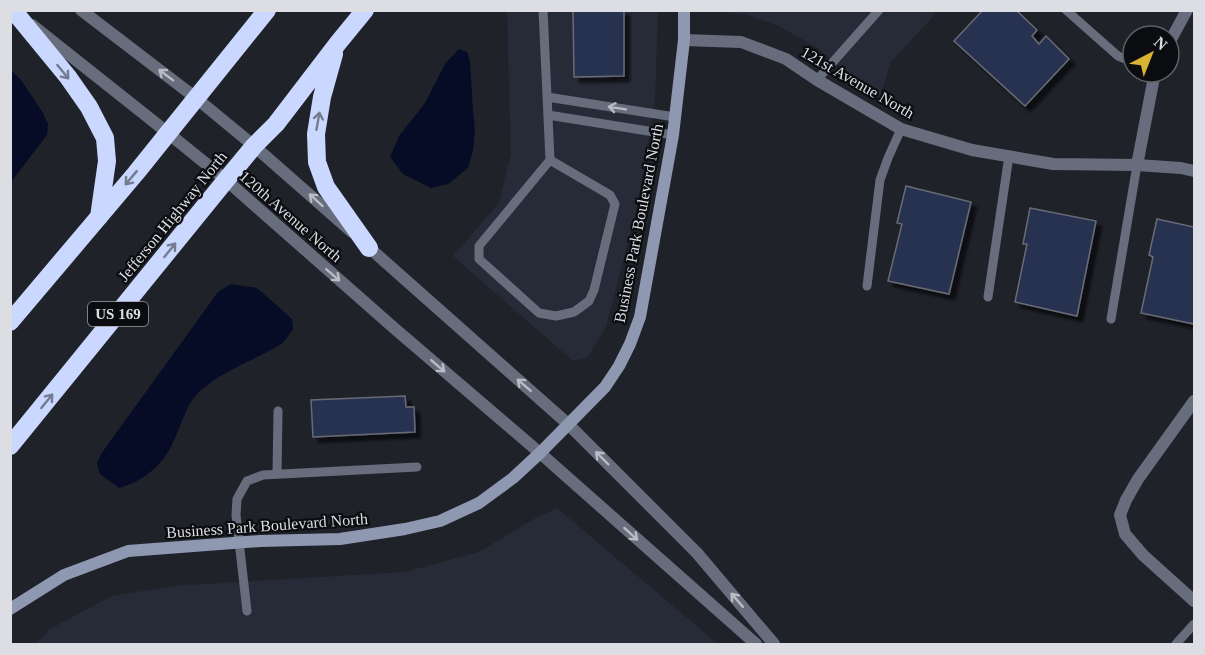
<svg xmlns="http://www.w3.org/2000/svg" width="1205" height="655" font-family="'Times New Roman',serif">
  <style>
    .built { fill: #272b38 }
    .water { fill: #060b26 }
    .building { fill: #27314f; stroke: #686b74; stroke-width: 1.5; filter: url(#shadow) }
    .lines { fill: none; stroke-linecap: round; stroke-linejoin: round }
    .lane { stroke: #686d7d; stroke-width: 9 }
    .street { stroke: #686d7d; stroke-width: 12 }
    .secondary { stroke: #8f98b1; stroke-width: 12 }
    .highway { stroke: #cad7fe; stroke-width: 18 }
    .oneway { stroke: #747c92 }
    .oneway2 { stroke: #babcc4 }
    .labels { text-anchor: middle; stroke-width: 4.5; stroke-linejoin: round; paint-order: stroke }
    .shield { fill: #0b0c0f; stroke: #9e9fa3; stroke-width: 1.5 }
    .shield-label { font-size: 15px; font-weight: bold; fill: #dddee3 }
    .street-label { font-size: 16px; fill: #dddee3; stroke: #0b0c0f }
  </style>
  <defs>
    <filter id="shadow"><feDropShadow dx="5.5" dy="5.5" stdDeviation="1.5" flood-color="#0009"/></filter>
  </defs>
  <rect width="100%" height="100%" fill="#20222a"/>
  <path class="built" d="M507,11H658L655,100L637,207L606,327L587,358L573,361L453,256L499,203L511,154Z
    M717,11H938L890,63L880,99L816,47L779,26L747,15Z
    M557,508L718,644H36L50,629L112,596L173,586L405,572L479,552L532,520Z"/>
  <path class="water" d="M459,49L467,52L470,62L473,110L475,131L473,151L468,168L448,184L431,188L403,174L390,157L399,136L425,103L445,64Z
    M11,70L21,80L43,113L48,124L47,135L11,182Z
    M231,284L257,288L292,319L293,330C289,334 286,340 281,344C277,347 270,350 265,353C242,365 217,375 198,393C186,405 182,423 175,438C165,463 145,481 119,488L100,474L97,463L101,454L218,292Z"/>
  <path class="building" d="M573,10H624V76L574,77Z
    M983,10H1016L1037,30L1032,36L1039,44L1046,36L1069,59L1025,106L954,41Z
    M906,186L971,202L949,294L888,281L902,224L897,223Z
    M1030,208L1096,221L1077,316L1015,302L1027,244H1023Z
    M1157,219L1194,227V324L1141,313L1153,257L1149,255Z
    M405,396L406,407H414L415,432L313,437L311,400Z"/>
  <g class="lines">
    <path class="lane" d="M543,10L550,160L479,246V259L539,313L556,316L574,312L589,301L594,290L615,204L610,195L550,160
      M1066,10L1118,56L1133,62
      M817,80L879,10
      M547,97L675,117
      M548,115L673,135
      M867,286L880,180L888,158L901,129
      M988,297L1009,156
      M1111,319L1137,165
      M277,474L278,411
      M247,611L236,515L237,499L247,481L263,475L417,467
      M1176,644L1194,624"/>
    <path class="street" d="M81,10L196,98L254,146L352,232
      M32,25L168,133L226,180L394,328L540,453L756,644
      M684,40L741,42L786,59L817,80L901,129L972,150L1053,164L1137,165L1181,168L1194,171
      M1169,43L1187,10
      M1137,165L1155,72
      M365,244L568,424L697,553L774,644
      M1194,401L1138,479L1126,500L1120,515L1125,534L1143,555L1194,601"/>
    <path class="secondary" d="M10,609L64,575L128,551L260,541L340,539L405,529L440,521L479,503L513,478L540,453L605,387L619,366L630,344L640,317L673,135L684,40V10"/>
    <path class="highway" d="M13,10L68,77L89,107L105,138L107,161L99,217
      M334,54L322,97L316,134L317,162L326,187L369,248
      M10,322L136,173L267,10
      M10,446L226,180L254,146L276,124L338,43L365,10"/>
  </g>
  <defs><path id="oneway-shaft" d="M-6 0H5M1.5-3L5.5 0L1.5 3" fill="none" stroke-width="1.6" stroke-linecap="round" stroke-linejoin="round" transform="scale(1.5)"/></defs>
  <g class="oneway">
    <use href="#oneway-shaft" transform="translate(63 72) rotate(51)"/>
    <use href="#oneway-shaft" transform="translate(318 121) rotate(-80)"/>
    <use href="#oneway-shaft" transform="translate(131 178) rotate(130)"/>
    <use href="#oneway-shaft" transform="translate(170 250) rotate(-51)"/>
    <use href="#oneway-shaft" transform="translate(47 401) rotate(-51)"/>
  </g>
  <g class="oneway2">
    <use href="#oneway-shaft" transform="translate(166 75) rotate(-143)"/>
    <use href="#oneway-shaft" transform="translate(617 108) rotate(-171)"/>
    <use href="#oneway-shaft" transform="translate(316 200) rotate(-138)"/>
    <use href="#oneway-shaft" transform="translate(333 275) rotate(41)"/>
    <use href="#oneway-shaft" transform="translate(438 366) rotate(41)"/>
    <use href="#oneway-shaft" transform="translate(524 385) rotate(-139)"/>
    <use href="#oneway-shaft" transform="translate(602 458) rotate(-135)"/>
    <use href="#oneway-shaft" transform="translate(631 534) rotate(42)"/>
    <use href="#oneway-shaft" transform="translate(737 600) rotate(-131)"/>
  </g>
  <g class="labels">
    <rect class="shield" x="88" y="302" width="60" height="24" rx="4.5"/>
    <g class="shield-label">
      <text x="118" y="319">US 169</text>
    </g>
    <g class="street-label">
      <text transform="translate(858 82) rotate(30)" y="6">121st Avenue North</text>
      <text transform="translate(172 216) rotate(-51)" y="6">Jefferson Highway North</text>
      <text transform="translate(291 216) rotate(41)" y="6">120th Avenue North</text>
      <text transform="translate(638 223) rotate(-79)" y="6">Business Park Boulevard North</text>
      <text transform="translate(267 525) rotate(-4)" y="6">Business Park Boulevard North</text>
    </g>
  </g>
  <rect width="1205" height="655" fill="none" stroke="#dddee3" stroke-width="24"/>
  <g transform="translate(1151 54) rotate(42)"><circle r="28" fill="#0b0c0f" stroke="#5f6064" stroke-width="1.5"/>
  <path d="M0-4.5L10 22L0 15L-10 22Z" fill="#dbb333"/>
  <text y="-9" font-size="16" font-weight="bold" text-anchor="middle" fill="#dddee3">N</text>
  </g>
</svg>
